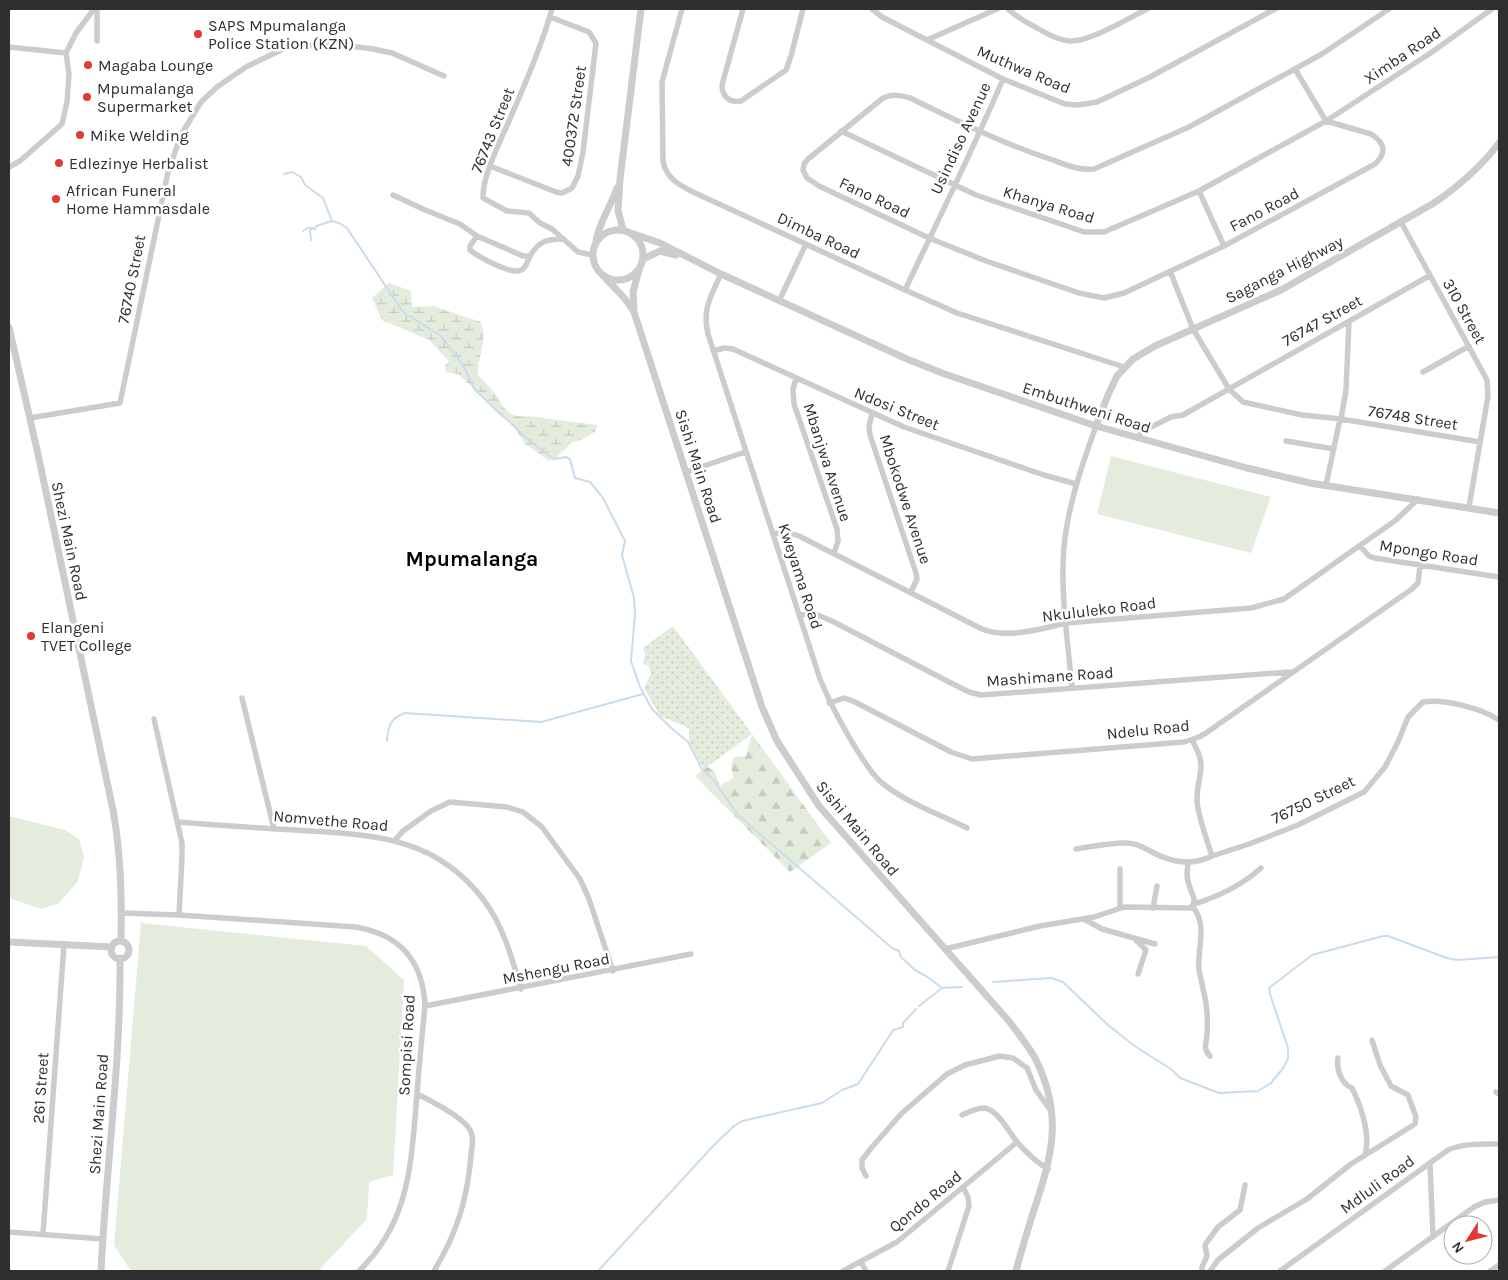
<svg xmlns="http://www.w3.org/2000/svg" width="1508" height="1280" font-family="Karla,sans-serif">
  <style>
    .grass { fill: url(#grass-dots) }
    .forest { fill: url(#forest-firs) }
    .wetland { fill: url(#wetland-marsh) }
    .pitch { fill: #e4ecde }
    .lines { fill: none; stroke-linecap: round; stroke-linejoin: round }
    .stream { stroke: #cadceb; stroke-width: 2 }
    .minor { stroke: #ccc; stroke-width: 5.5 }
    .tertiary { stroke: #ccc; stroke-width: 7 }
    .poi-dot { fill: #e23836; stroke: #fff; stroke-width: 2 }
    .labels { text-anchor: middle; stroke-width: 5; stroke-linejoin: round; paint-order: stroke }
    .poi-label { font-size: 16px; fill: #2f2f2f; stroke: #fff; text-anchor: start }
    .street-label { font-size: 16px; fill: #2f2f2f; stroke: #fff }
    .district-label { font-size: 21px; font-weight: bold; fill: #000; stroke: #fff }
  </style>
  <defs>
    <pattern id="grass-dots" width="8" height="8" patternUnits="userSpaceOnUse" patternTransform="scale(1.25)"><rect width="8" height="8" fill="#e4ecde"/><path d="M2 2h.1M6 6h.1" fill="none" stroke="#c4cbbf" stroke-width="1.8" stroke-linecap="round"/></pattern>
    <pattern id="forest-firs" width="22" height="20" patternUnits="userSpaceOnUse" patternTransform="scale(1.25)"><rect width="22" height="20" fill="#e4ecde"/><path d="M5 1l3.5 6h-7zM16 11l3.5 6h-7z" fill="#c4cbbf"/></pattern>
    <pattern id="wetland-marsh" width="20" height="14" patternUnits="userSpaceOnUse" patternTransform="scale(1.25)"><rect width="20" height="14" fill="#e4ecde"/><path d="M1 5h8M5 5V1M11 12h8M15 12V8" fill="none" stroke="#c4cbbf"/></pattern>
  </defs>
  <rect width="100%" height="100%" fill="#fff"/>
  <path class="grass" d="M673,626L752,734L704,769L689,742V728L660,716L644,688L651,673L649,666L643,664L645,654L643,648Z"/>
  <path class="forest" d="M752,734L831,843L790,872L695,776L707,767L714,770L720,786L733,778L731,765L734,757L746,756Z"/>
  <path class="wetland" d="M389,283L411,291L412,307L433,306L481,322L484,335L477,374C482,380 489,386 494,392C505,407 505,418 528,416L597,425L596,431L579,441L573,442L554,459L549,461L525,444L512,424L498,414L470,385L458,374L446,372L445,366L449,361L429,340L382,320L372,298Z"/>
  <path class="pitch" d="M1111,456L1271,497L1251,553L1097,514Z
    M9,816L65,830L79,839L84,857L78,881L59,903L41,909L9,898Z
    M141,923L366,946L404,980L393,1175L369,1182L367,1219L318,1271H131L114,1245Z"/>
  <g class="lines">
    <path class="stream" d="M284,174L292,172L301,177L305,185L323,198L332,221L339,223L347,228L403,312L441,336L463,365L475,390L531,442L554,459L566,457L570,459L575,478L590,482L603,498L625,541L622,555L634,598L635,614L631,661L640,687L652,709L669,726L688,742L702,769L712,778L738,815L892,948L899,951L901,957L915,970L926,976L942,988
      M303,231L308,228H312
      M311,240L310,231L312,228L315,229L316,226L332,221
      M387,741C388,727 390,718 405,713L541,722L643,694
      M993,982L1051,978L1063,982L1108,1025L1136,1047L1171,1069L1180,1078L1219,1093L1258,1091L1271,1083L1284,1067L1288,1058V1048L1270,994L1269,988L1312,955L1383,936H1388L1447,958L1457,960L1499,957
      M919,1006L942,988L962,987
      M598,1271L714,1145L734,1126L742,1121L822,1103L842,1090L858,1084L890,1035L893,1030L903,1027V1023L916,1009"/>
    <path class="minor" d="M97,9V41
      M552,9C542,45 527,80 512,114C503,136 482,175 483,198L507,211L529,213L540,223L552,229L578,252L593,255
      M682,9L662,82L663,161C666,178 679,185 693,192L905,290L957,313L1124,367
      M743,9L722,85C722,97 730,103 741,101L786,70L791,56L803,9
      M872,9L882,17L1003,79L1050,98L1065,104L1078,105L1097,102L1150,77L1275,9
      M1008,9C1017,17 1027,23 1037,28C1047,34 1058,40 1069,41C1088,43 1129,18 1147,9
      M927,40L997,9
      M9,47L66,53
      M1295,69L1326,121
      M1326,121L1371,134C1385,143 1387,153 1375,164L1224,246L1124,293L1104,298L1079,293L986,261L929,238L819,186L807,178L803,170L804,164L808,159L883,98C893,94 899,95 910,98C956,120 1001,143 1050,159C1064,164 1079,171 1094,169L1189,127L1322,54L1389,9
      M841,131L976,195L1084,232H1104L1199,191L1326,121L1432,52L1492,9
      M490,166L556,192L562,193L572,188L578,176L583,152L596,43L589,32L550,17
      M9,167L20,161L62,124L67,102L69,74L66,53L76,33L94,9
      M1199,191L1224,246
      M393,195L425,210L460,224L477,236L523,256H530C539,241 546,239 564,239
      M1401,222L1487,380L1488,396L1469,507
      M477,236L470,246V250C479,257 506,272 518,271C526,270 527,262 530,256
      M1170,271L1193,329L1229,389L1243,402L1302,415L1341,419L1480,442
      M721,274C711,296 702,309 708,334L820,679C830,703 841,724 855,747C863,759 871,774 882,783C907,803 939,814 967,828
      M905,290C938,220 973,150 1003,79
      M779,301L806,244
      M713,351L724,348L733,349L904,427L1044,475L1076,484
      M1423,372L1469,346
      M796,379L793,389L794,404L837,529L838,541L834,553
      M872,414L869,426L870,435L916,573L917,579L911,592
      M30,418L120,403L168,172L181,135L201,102L217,87L246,67L285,48L328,43L373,49L392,53L444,76
      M1341,419L1346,390L1349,321
      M1138,438L1142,429H1147L1171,417L1183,415L1429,276
      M1286,441L1334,449
      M686,472L745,452
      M1326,485L1340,419
      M773,534L787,532L799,536L982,629C1006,639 1042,629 1066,623L1251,608L1284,599L1396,520L1418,499
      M1360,546L1369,556L1374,558L1499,577
      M800,615L815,614L832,621L951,683L969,692L981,695L1290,672
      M1072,688C1068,642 1060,593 1064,547C1068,505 1082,465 1096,426
      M242,698L274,829
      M829,703L844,698L853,701L951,752L972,759L1184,742L1199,737L1206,733L1412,589L1418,583L1420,565
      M154,719L182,843V857L179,915
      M1192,740C1209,770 1197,771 1197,800C1197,812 1208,844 1212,856L1249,844L1298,825L1364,792L1385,767L1398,742L1408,717L1423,702C1445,699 1481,708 1499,720
      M178,822C217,825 256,828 295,830C369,835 433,834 483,899C503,925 512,958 521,989
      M395,840L403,831L431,811L450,802L507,807L523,812L542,827L580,879L589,899L613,971
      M1076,849C1092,847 1110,842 1127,843C1137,843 1144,848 1152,852C1172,863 1192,866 1212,856
      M1194,904C1220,896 1241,886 1261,868
      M1193,907C1208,926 1197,947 1199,970C1200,976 1202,982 1203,989C1207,1003 1208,1020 1207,1035C1206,1044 1203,1049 1210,1056
      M1120,908V869
      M1153,908L1157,886
      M122,913L179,915L356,927C401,935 423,961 425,1006C422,1036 419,1065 417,1094C411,1161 411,1221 359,1271
      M1084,919L1102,929L1155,944
      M1136,940L1146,950L1138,974
      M945,949L1040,926L1094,917L1124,907L1191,908C1198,900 1191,893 1189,885C1186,877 1187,871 1188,864
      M425,1006L691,954
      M1338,1058C1336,1068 1341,1084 1352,1088C1361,1106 1371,1135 1365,1155
      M1496,1092L1499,1094
      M417,1094C430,1100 460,1116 468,1127C475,1135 472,1146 471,1156C467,1200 457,1233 434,1271
      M962,1115C969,1112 976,1108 984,1108C999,1110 1009,1133 1018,1143C1027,1153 1036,1162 1048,1169
      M1430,1163L1433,1237
      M866,1176L862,1168V1160L872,1147L902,1113L947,1074L965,1065L1000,1056L1013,1058L1027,1068L1036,1090L1051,1111
      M9,1232L103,1239
      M43,1234L64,944
      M861,1262L866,1271
      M843,1271L897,1242L1017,1142
      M948,1271L969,1206L968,1197L963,1187
      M1202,1271V1267L1207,1256L1205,1245L1207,1242L1218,1227L1240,1210L1245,1185
      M1210,1271L1218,1260L1258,1228L1307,1199L1351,1164L1415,1124L1416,1117L1408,1095L1391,1086L1380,1065L1372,1040
      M1280,1271L1448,1150C1464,1143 1482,1144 1499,1144
      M1385,1271L1474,1207L1485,1202L1499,1200
      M1490,1271L1499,1265"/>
    <path class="tertiary" d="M593 255a25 25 0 1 1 50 0a25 25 0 1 1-50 0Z
      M623,230L618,210L620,179L641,9
      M631,233L660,243L721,274L907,359L942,373L1096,426L1247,468L1310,483L1499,513
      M596,241C599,223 611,206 617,188
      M643,259L660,251L676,255
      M601,273C612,287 625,295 634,312L762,707L777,741L819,806L1008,1020C1017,1032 1027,1044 1035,1058C1064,1115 1052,1156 1033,1213C1027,1232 1021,1252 1016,1271
      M634,309L633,292L639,270
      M9,327L38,454L113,810C121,853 122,896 121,940
      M1096,426L1108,395L1117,376L1133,359L1155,346L1281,290L1434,203C1459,186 1480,168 1499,143
      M111 950a9 9 0 1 1 18 0a9 9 0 1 1-18 0Z
      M9,942L112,947
      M101,1271C106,1167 121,1063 120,958"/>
  </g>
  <g class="poi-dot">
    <circle cx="198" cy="34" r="5"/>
    <circle cx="88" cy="65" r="5"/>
    <circle cx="87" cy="97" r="5"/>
    <circle cx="80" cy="135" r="5"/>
    <circle cx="59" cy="163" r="5"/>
    <circle cx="56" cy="199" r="5"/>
    <circle cx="31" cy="636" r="5"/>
  </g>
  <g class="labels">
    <g class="poi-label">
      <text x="208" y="31">SAPS Mpumalanga<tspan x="208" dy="18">Police Station (KZN)</tspan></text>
      <text x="98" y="71">Magaba Lounge</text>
      <text x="97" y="94">Mpumalanga<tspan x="97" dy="18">Supermarket</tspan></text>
      <text x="90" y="141">Mike Welding</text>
      <text x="69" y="169">Edlezinye Herbalist</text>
      <text x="66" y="196">African Funeral<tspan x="66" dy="18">Home Hammasdale</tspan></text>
      <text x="41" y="633">Elangeni<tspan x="41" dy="18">TVET College</tspan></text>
    </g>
    <g class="street-label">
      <text transform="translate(1402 55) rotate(-34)" y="6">Ximba Road</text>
      <text transform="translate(1024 69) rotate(23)" y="6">Muthwa Road</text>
      <text transform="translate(573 116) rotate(-82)" y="6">400372 Street</text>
      <text transform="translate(492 130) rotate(-68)" y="6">76743 Street</text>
      <text transform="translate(960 138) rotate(-65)" y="6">Usindiso Avenue</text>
      <text transform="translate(875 197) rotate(25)" y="6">Fano Road</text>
      <text transform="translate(1049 204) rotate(17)" y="6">Khanya Road</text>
      <text transform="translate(1264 209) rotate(-28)" y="6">Fano Road</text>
      <text transform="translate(819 235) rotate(25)" y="6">Dimba Road</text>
      <text transform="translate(1284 269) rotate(-27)" y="6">Saganga Highway</text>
      <text transform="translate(131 279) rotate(-79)" y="6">76740 Street</text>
      <text transform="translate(1465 311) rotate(61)" y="6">310 Street</text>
      <text transform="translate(1322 320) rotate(-29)" y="6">76747 Street</text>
      <text transform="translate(1087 407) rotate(18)" y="6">Embuthweni Road</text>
      <text transform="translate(897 408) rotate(22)" y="6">Ndosi Street</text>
      <text transform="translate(1413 417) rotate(9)" y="6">76748 Street</text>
      <text transform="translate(828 462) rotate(72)" y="6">Mbanjwa Avenue</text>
      <text transform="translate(699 466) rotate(72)" y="6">Sishi Main Road</text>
      <text transform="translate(906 499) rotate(72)" y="6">Mbokodwe Avenue</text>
      <text transform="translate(70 541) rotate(78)" y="6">Shezi Main Road</text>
      <text transform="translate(1429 552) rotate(9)" y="6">Mpongo Road</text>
      <text transform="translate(801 576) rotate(72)" y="6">Kweyama Road</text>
      <text transform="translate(1099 609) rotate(-7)" y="6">Nkululeko Road</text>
      <text transform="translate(1050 676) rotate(-4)" y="6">Mashimane Road</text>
      <text transform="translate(1148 729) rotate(-6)" y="6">Ndelu Road</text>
      <text transform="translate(1313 799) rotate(-26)" y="6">76750 Street</text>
      <text transform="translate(331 820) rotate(5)" y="6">Nomvethe Road</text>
      <text transform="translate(858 828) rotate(50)" y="6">Sishi Main Road</text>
      <text transform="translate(556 968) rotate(-11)" y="6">Mshengu Road</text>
      <text transform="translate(406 1045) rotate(-87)" y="6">Sompisi Road</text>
      <text transform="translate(40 1088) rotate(-86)" y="6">261 Street</text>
      <text transform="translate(98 1114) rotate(-86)" y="6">Shezi Main Road</text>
      <text transform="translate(1377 1184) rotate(-36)" y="6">Mdluli Road</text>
      <text transform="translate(925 1201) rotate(-39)" y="6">Qondo Road</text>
    </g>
    <g class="district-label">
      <text x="472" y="566">Mpumalanga</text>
    </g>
  </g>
  <rect width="1508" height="1280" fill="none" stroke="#2f2f2f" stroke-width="20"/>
  <g transform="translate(1468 1240) rotate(234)"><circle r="24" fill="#ffffff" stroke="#acacac"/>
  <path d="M0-4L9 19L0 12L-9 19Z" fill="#e23836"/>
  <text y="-8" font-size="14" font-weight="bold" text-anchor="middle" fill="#2f2f2f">N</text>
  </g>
</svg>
